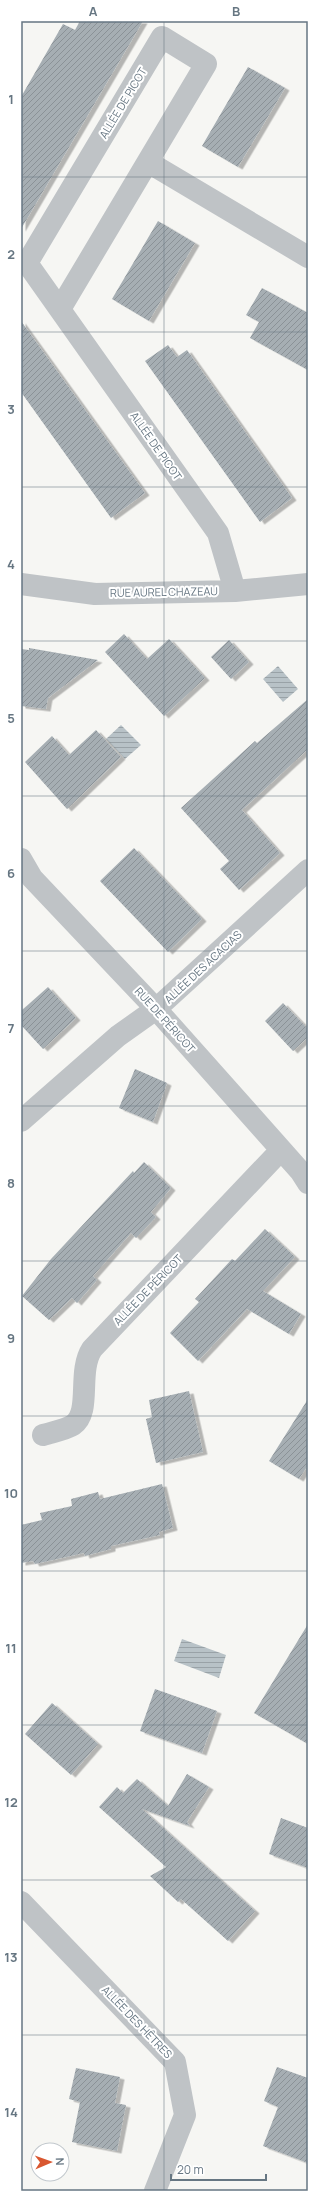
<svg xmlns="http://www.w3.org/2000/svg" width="329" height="2212" font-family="Manrope,sans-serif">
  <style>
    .water { fill: url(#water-rules) }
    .building { fill: url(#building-hatch); filter: url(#shadow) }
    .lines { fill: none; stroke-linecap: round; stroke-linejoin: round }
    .minor { stroke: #bfc3c6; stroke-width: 22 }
    .grid { fill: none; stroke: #667682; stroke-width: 1; stroke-opacity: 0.55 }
    .labels { text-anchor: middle; stroke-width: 4; stroke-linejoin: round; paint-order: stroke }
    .street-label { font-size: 11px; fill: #667682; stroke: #fff }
    .neatline { fill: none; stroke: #667682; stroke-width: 1.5 }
    .grid-label { font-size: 13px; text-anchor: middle; font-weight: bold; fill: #667682 }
  </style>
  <defs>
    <pattern id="water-rules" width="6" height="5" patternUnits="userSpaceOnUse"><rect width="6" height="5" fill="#b8c2c7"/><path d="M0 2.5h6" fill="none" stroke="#99a2a7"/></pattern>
    <pattern id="building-hatch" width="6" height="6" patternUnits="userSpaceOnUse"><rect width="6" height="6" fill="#a6aeb3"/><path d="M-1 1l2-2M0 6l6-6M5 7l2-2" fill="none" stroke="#8b9297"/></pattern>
    <filter id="shadow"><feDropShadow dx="4.5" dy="2.5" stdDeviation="0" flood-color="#0004"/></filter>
  </defs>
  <rect width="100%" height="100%" fill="#f6f6f3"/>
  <path class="water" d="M278,666L298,689L283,702L263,679Z
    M121,725L141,745L125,759L106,739Z
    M182,1639L226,1655L219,1678L174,1661Z"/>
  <path class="building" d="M80,21H143L21,229V97L63,24L75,30Z
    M248,67L285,88L238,167L202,146Z
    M158,221L195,243L149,321L112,299Z
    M262,288L308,313V370L250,338L259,322L246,315Z
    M21,321L145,493L111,518L21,392Z
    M168,345L177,357L187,350L292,498L260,522L145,361Z
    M124,634L147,659L169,639L205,678L164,716L105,652Z
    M229,640L249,662L231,679L211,657Z
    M29,648L98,660L48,698L46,709L21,706V649L29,650Z
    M308,699V749L242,810L280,853L239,890L220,869L229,861L181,808L255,741L257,743Z
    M96,730L121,757L67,809L25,762L52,736L69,755Z
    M134,848L202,919L168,952L100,881Z
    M48,987L76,1018L43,1049L21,1025V1011Z
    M283,1003L308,1029V1037L293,1051L265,1021Z
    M135,1069L167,1083L153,1122L119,1108Z
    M144,1162L171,1188L151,1212L156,1217L136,1238L131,1233L93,1276L97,1280L77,1303L72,1298L49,1320L22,1296L51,1259L133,1171L134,1173Z
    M265,1229L295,1257L263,1291L301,1314L289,1334L247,1309L198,1361L170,1333L199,1302L195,1299L232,1259L235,1261Z
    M189,1391L203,1452L156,1463L146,1419L152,1417L149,1400Z
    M308,1399V1465L299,1479L269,1461Z
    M162,1484L173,1528L159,1532L160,1535L111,1546V1549L85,1556L84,1553L35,1564L33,1561L21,1563V1525L42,1520L40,1513L72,1506L71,1499L98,1492L100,1499Z
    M308,1624V1744L254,1713Z
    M155,1689L217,1711L202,1753L140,1731Z
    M52,1703L98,1744L71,1775L25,1734Z
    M187,1774L209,1787L187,1822L190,1826L142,1809L255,1911L228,1941L181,1899L178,1902L150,1876L166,1867L99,1807L117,1787L123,1793L137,1779L168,1806Z
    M281,1818L308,1828V1868L269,1854Z
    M277,2067L308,2078V2163L263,2146L278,2107L264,2101Z
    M76,2068L120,2077L115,2103L126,2105L117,2151L72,2142L80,2102L69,2099Z"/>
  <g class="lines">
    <path class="minor" d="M148,162L308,257
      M60,309L206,64L162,37L27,263L218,533L235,591
      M21,584L95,594L235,591L308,584
      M21,859L32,878L156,1009L301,1172L308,1183
      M21,1121L118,1036L156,1009L308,870
      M43,1435C52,1432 65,1430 73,1425C92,1412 77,1372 92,1349L281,1150
      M21,1902L175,2062L185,2115L155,2191"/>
  </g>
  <path class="grid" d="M164,21V2191M21,177H308M21,332H308M21,487H308M21,641H308M21,796H308M21,951H308M21,1106H308M21,1261H308M21,1416H308M21,1571H308M21,1725H308M21,1880H308M21,2035H308"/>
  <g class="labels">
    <g class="street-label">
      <text transform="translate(123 103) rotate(-59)" y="4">ALLÉE DE PICOT</text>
      <text transform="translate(156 446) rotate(55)" y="4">ALLÉE DE PICOT</text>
      <text transform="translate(164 592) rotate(-1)" y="4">RUE AUREL CHAZEAU</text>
      <text transform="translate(203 967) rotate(-43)" y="4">ALLÉE DES ACACIAS</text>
      <text transform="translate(165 1020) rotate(48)" y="4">RUE DE PÉRICOT</text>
      <text transform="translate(148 1290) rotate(-46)" y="4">ALLÉE DE PÉRICOT</text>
      <text transform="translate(137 2022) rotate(46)" y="4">ALLÉE DES HÊTRES</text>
    </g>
  </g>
  <rect width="329" height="2212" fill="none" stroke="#ffffff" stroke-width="44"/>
  <g transform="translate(50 2162) rotate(88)"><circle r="19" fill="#ffffff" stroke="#c2c8cd"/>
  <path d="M0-3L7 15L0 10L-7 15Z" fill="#d95730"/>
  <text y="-6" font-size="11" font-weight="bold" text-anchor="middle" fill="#667682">N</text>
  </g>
  <path d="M171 2174v6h95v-6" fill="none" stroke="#667682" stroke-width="2"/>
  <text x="177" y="2174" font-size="12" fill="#667682" stroke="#ffffff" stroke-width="3" paint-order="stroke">20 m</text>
  <rect x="22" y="22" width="285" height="2168" class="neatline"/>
  <g class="grid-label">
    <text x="93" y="16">A</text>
    <text x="236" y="16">B</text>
    <text x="11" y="104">1</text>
    <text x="11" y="259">2</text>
    <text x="11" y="414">3</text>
    <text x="11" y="569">4</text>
    <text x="11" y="723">5</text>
    <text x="11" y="878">6</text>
    <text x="11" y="1033">7</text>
    <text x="11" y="1188">8</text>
    <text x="11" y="1343">9</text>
    <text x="11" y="1498">10</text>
    <text x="11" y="1653">11</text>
    <text x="11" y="1807">12</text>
    <text x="11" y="1962">13</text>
    <text x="11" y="2117">14</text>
  </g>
</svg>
